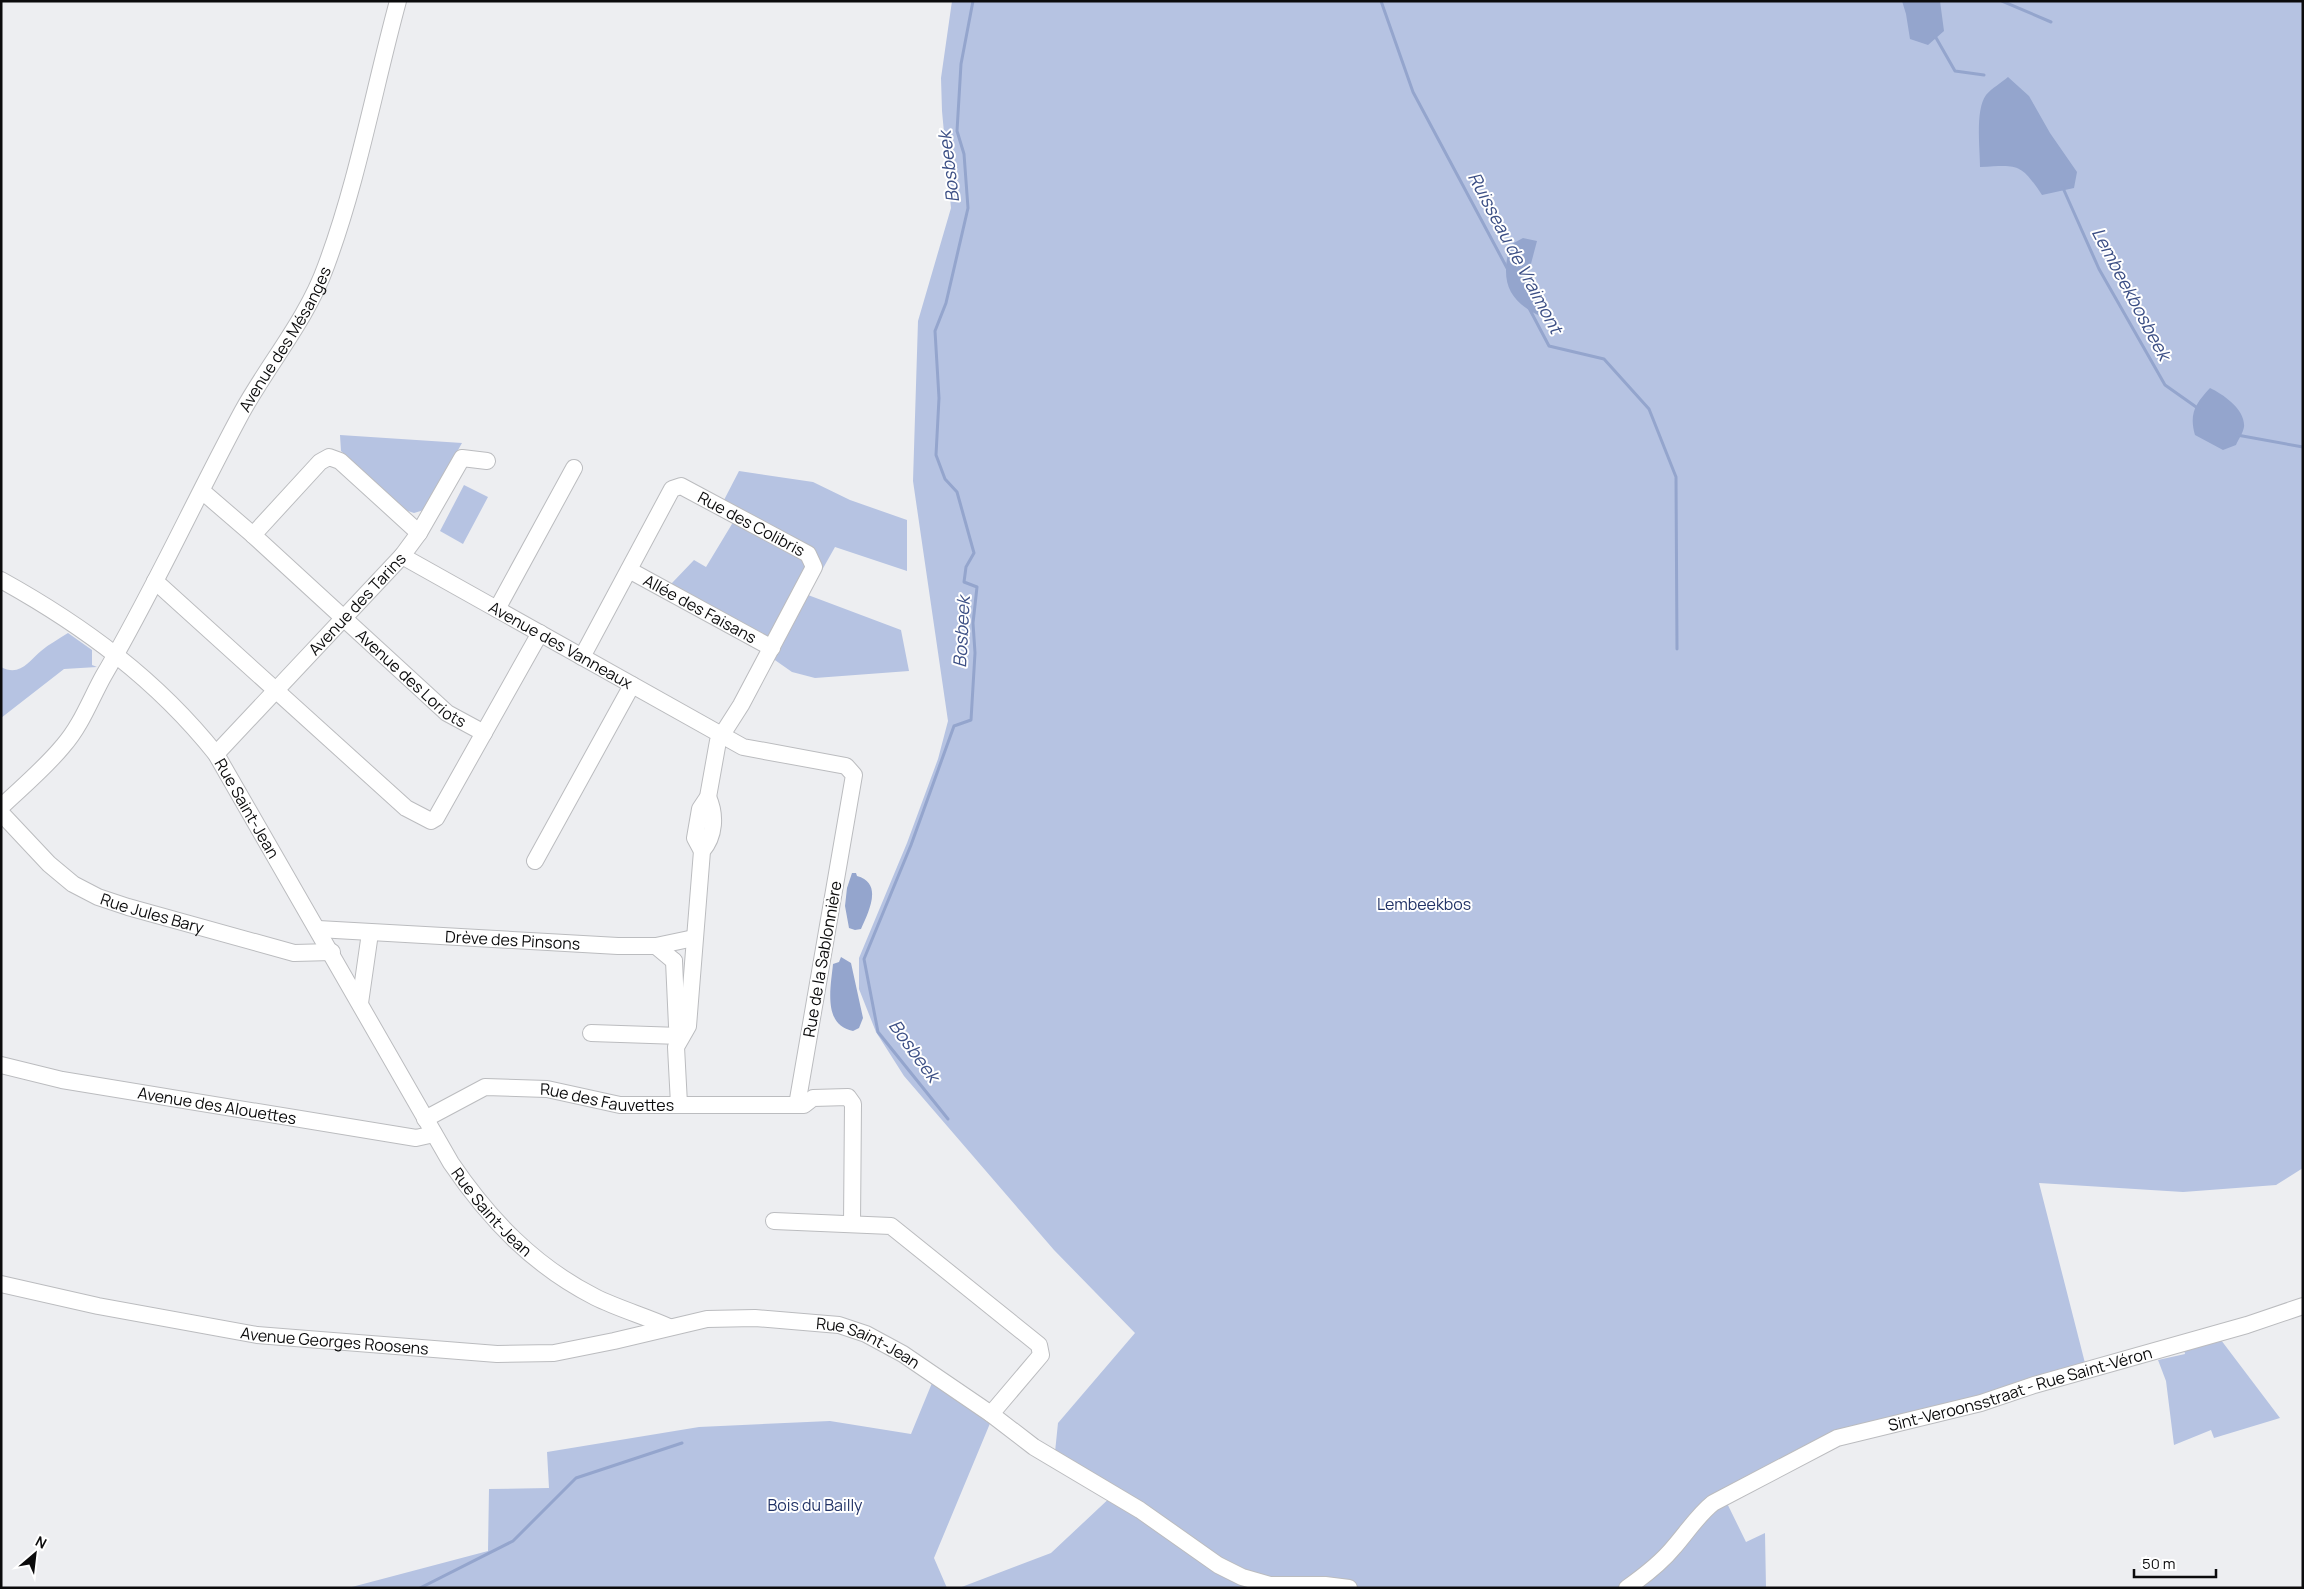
<svg xmlns="http://www.w3.org/2000/svg" width="2304" height="1589" font-family="Manrope,sans-serif">
  <style>
    .green { fill: #b6c3e2 }
    .water { fill: #94a5cd }
    .lines { fill: none; stroke-linecap: round; stroke-linejoin: round }
    .stream { stroke: #94a5cd; stroke-width: 3 }
    .minor-casing { stroke: #bbbcbf; stroke-width: 18 }
    .minor { stroke: #fff; stroke-width: 16 }
    .labels { text-anchor: middle; stroke-width: 4; stroke-linejoin: round; paint-order: stroke }
    .street-label { font-size: 16px; fill: #0b0b0c; stroke: #fff }
    .park-label { font-size: 16px; fill: #236; stroke: #fff }
    .water-label { font-size: 18px; font-style: italic; fill: #3c4f85; stroke: #fff }
  </style>
  <rect width="100%" height="100%" fill="#edeef1"/>
  <path class="green" d="M952,1H2303V1168L2276,1185L2183,1192L2039,1183L2085,1363L1994,1393L1830,1433L1792,1452L1722,1493L1746,1542L1765,1533L1766,1588H959L1051,1553L1115,1493L1055,1452L1058,1423L1135,1333L1054,1250L904,1076L876,1032L859,989V958L907,843L938,759L948,721L913,481L918,321L951,208L942,111L941,78Z
    M340,435L462,443L424,510L414,513L405,510L341,451Z
    M739,471L813,482L850,500L907,520V571L835,547L808,595L901,630L909,671L815,678L792,672L671,587L672,583L694,560L706,567L735,519L724,500Z
    M464,485L488,497L463,544L440,531Z
    M68,633L92,650V665L97,667L64,669L1,718V667C20,677 29,661 41,651C49,644 59,639 68,633Z
    M2221,1340L2280,1418L2214,1438L2211,1430L2174,1445L2166,1381L2158,1360L2185,1354L2184,1349Z
    M932,1383L991,1421L934,1558L947,1588H348L488,1551L489,1489L549,1488L547,1452L699,1427L830,1421L911,1434Z"/>
  <path class="water" d="M1902,1H1940L1944,31L1928,45L1910,39L1906,14Z
    M2008,77L2029,96L2050,133L2077,172L2074,188L2042,195C2020,162 2018,165 1980,167C1980,149 1975,110 1986,95C1992,88 2001,83 2008,77Z
    M1523,238L1537,241L1528,275L1540,304L1542,317C1508,301 1500,282 1510,245Z
    M2210,388C2223,394 2246,410 2244,427C2243,433 2238,440 2236,445L2223,450L2195,435C2189,414 2195,404 2210,388Z
    M852,873H856L857,876C884,883 868,913 861,929L855,930L849,928L845,906L847,888Z
    M841,957L851,963L863,1018L859,1028L853,1031C822,1025 831,986 833,964L839,962Z"/>
  <g class="lines">
    <path class="stream" d="M1381,1L1413,92L1507,268
      M2002,1L2051,22
      M1935,36L1955,71L1984,75
      M2063,188L2099,269L2165,385L2199,409
      M1529,308L1549,346L1604,359L1649,409L1676,477L1677,649
      M2237,435L2303,447
      M948,1119L878,1032L864,959L911,845L954,726L971,720L975,653L973,623L977,587L964,582L966,567L974,553L957,492L945,479L936,455L939,398L935,331L946,303L968,208L964,154L957,131L961,64L973,1
      M420,1588L513,1541L576,1478L682,1443"/>
    <g class="minor-casing">
      <g id="minor">
        <path id="s1" d="M202,491L253,535L447,713L484,733"/>
        <path d="M253,535L320,462L329,457L340,461L419,533"/>
        <path id="s2" d="M402,556L743,747L846,766L854,775L797,1105"/>
        <path id="s3" d="M629,570L772,648"/>
        <path id="s4" d="M1,580C84,626 157,680 216,754L451,1163C489,1219 534,1266 595,1297C619,1309 645,1316 669,1327"/>
        <path d="M155,581L406,808L431,821L436,818L540,633"/>
        <path d="M497,609L574,468"/>
        <path id="s5" d="M582,657L672,489L681,486L808,554L814,567L741,705L718,741L708,797L700,809L695,838L702,851"/>
        <path id="s6" d="M216,754L402,556L419,533L462,458L487,461"/>
        <path id="s7" d="M1,807C22,787 45,768 63,746C81,726 91,698 104,675C154,590 195,499 242,412C269,363 307,319 326,266C358,180 374,89 398,1"/>
        <path id="s8" d="M1,813L49,864L73,884L98,897L128,907L294,953L332,952"/>
        <path d="M535,861L632,685"/>
        <path id="s9" d="M318,929L618,946H656"/>
        <path d="M674,961L677,1026L680,1036"/>
        <path d="M674,961L656,946L694,938"/>
        <path d="M360,1003L370,933"/>
        <path d="M591,1033L680,1036"/>
        <path id="s10" d="M1,1065L62,1080L416,1138L434,1134"/>
        <path d="M679,1104L676,1047L688,1026L702,851C715,836 716,815 708,797"/>
        <path id="s11" d="M425,1119L485,1087L547,1089L620,1105H804L813,1098L848,1097L853,1104L852,1224"/>
        <path d="M774,1221L891,1226L1039,1345L1041,1355L991,1414"/>
        <path id="s12" d="M1,1284L98,1306L257,1335L497,1354L554,1353L614,1341L707,1319L755,1318L839,1325L866,1334L903,1354L991,1414L1034,1447L1140,1510L1218,1565L1242,1577L1270,1585H1325L1349,1588"/>
        <path id="s13" d="M1627,1588C1644,1576 1661,1563 1674,1547C1687,1532 1698,1515 1713,1503L1837,1438L1981,1403L2034,1385L2247,1325L2303,1306"/>
      </g>
    </g>
    <use href="#minor" class="minor"/>
  </g>
  <g class="labels">
    <g class="street-label">
      <text dy="6" stroke="none"><textPath href="#s7" startOffset="551">Avenue des Mésanges</textPath></text>
      <text dy="6" stroke="none"><textPath href="#s5" startOffset="280">Rue des Colibris</textPath></text>
      <text dy="6" stroke="none"><textPath href="#s6" startOffset="206">Avenue des Tarins</textPath></text>
      <text dy="6" stroke="none"><textPath href="#s3" startOffset="81">Allée des Faisans</textPath></text>
      <text dy="6" stroke="none"><textPath href="#s2" startOffset="182">Avenue des Vanneaux</textPath></text>
      <text dy="6" stroke="none"><textPath href="#s1" startOffset="281">Avenue des Loriots</textPath></text>
      <text dy="6" stroke="none"><textPath href="#s4" startOffset="341">Rue Saint-Jean</textPath></text>
      <text dy="6" stroke="none"><textPath href="#s8" startOffset="186">Rue Jules Bary</textPath></text>
      <text dy="6" stroke="none"><textPath href="#s9" startOffset="195">Drève des Pinsons</textPath></text>
      <text transform="translate(822 959) rotate(-80)" y="6">Rue de la Sablonnière</text>
      <text dy="6" stroke="none"><textPath href="#s11" startOffset="191">Rue des Fauvettes</textPath></text>
      <text dy="6" stroke="none"><textPath href="#s10" startOffset="220">Avenue des Alouettes</textPath></text>
      <text dy="6" stroke="none"><textPath href="#s4" startOffset="814">Rue Saint-Jean</textPath></text>
      <text dy="6" stroke="none"><textPath href="#s12" startOffset="339">Avenue Georges Roosens</textPath></text>
      <text dy="6" stroke="none"><textPath href="#s12" startOffset="881">Rue Saint-Jean</textPath></text>
      <text dy="6" stroke="none"><textPath href="#s13" startOffset="451">Sint-Veroonsstraat - Rue Saint-Véron</textPath></text>
    </g>
    <g class="park-label">
      <text x="1424" y="910">Lembeekbos</text>
      <text x="815" y="1511">Bois du Bailly</text>
    </g>
    <g class="water-label">
      <text transform="translate(949 167) rotate(-97)" y="6">Bosbeek</text>
      <text transform="translate(1515 253) rotate(62)" y="6">Ruisseau de Vraimont</text>
      <text transform="translate(2131 294) rotate(62)" y="6">Lembeekbosbeek</text>
      <text transform="translate(962 632) rotate(-87)" y="6">Bosbeek</text>
      <text transform="translate(914 1051) rotate(54)" y="6">Bosbeek</text>
    </g>
  </g>
  <rect width="2304" height="1589" fill="none" stroke="#0b0b0c" stroke-width="5"/>
  <g transform="translate(35 1554) rotate(28)" stroke="#ffffff" stroke-width="4" paint-order="stroke">
  <path d="M0-4L9 19L0 12L-9 19Z" fill="#0b0b0c"/>
  <text y="-8" font-size="14" font-weight="bold" text-anchor="middle" fill="#0b0b0c">N</text>
  </g>
  <path d="M2134 1569v8h82v-8" fill="none" stroke="#0b0b0c" stroke-width="2.5"/>
  <text x="2142" y="1569" font-size="15" fill="#0b0b0c" stroke="#ffffff" stroke-width="4" paint-order="stroke">50 m</text>
</svg>
